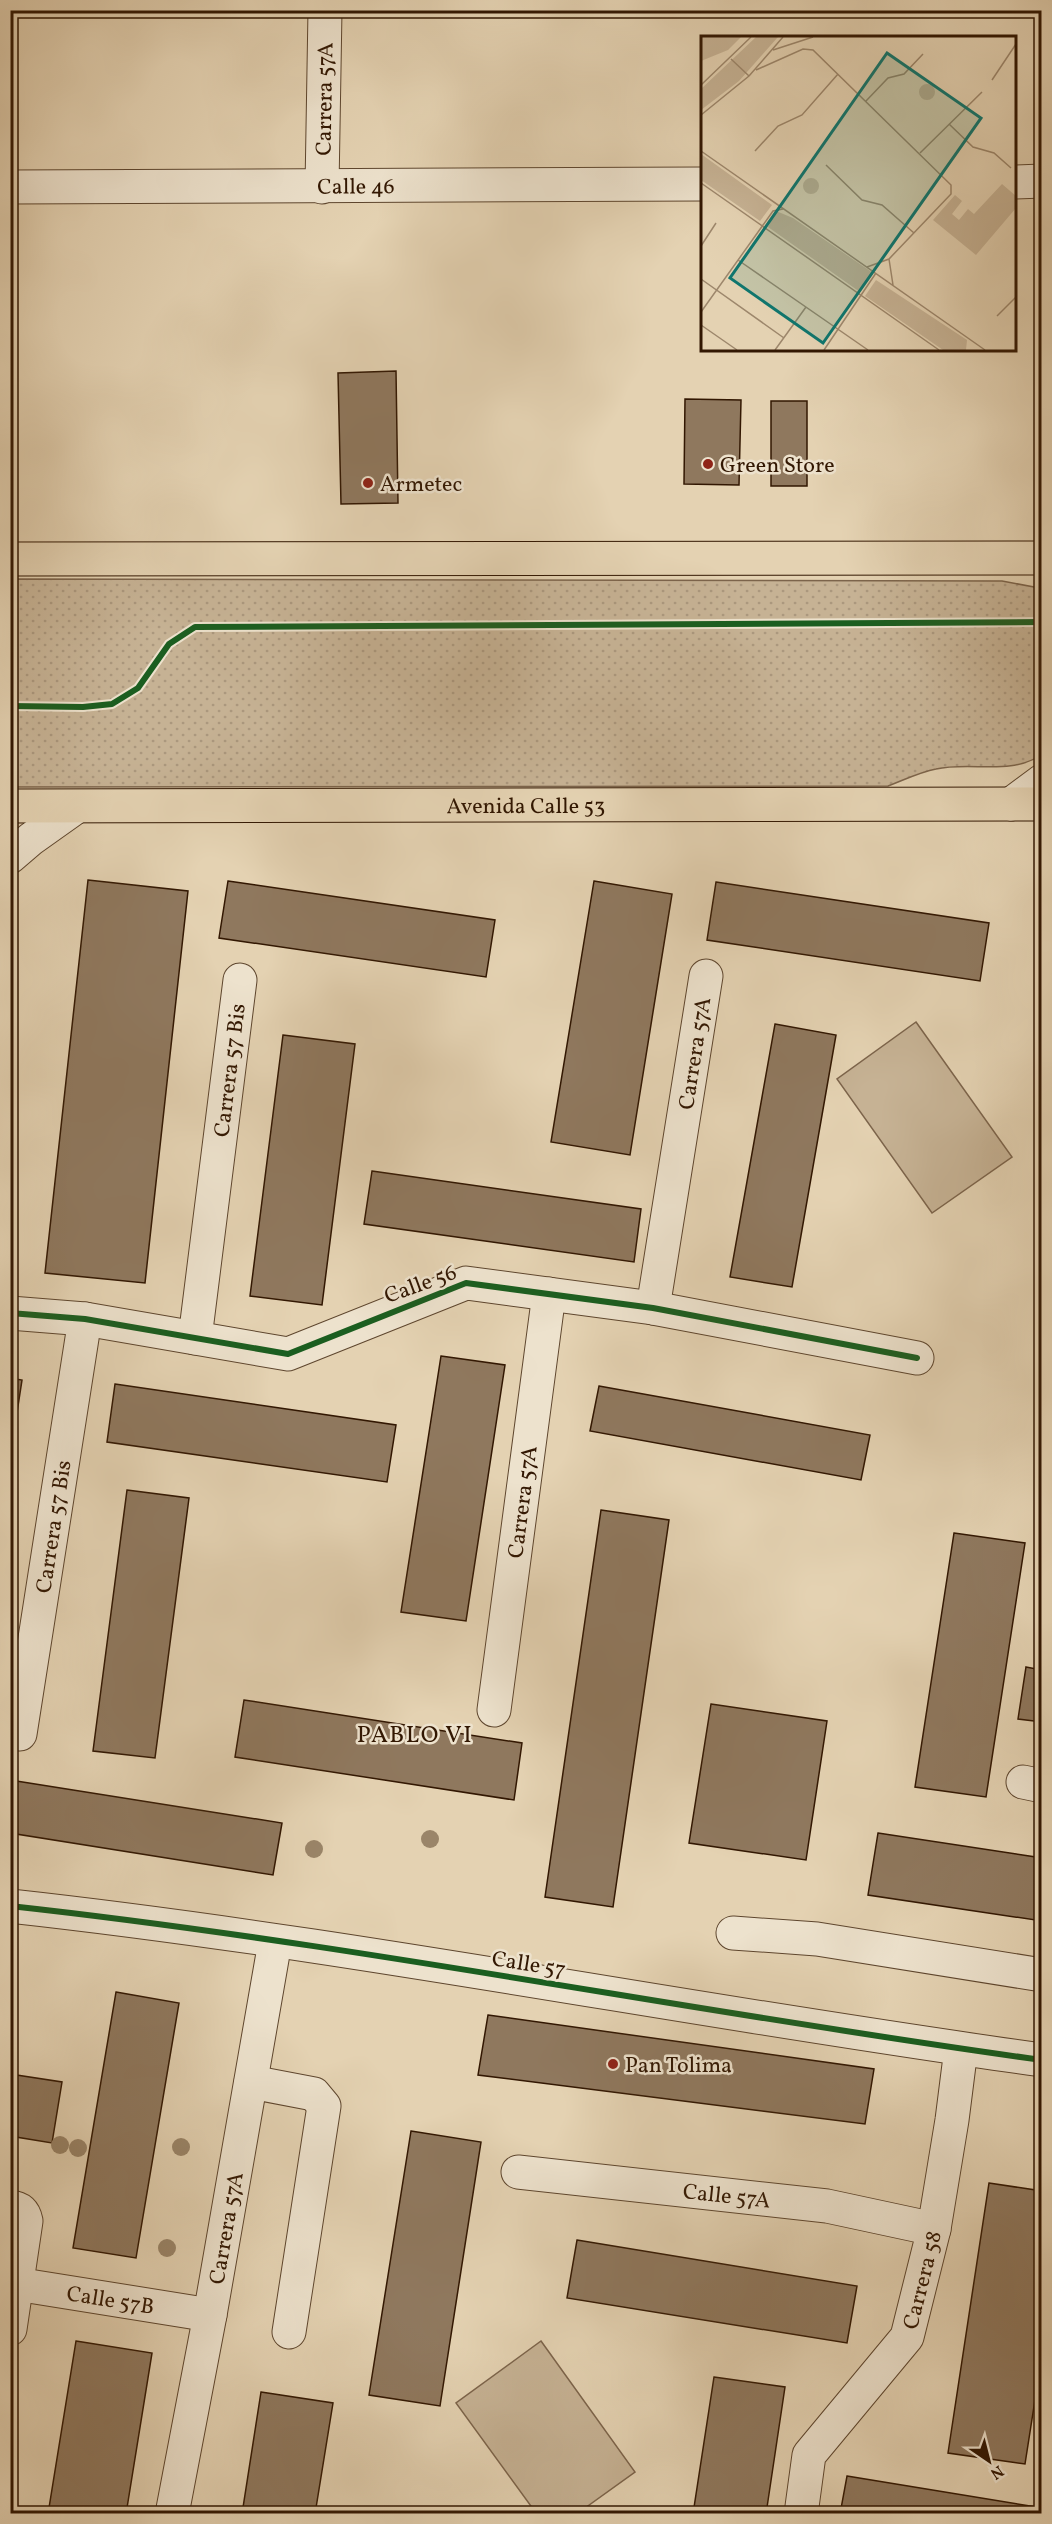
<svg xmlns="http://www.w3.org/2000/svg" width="1052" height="2524" font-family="Vollkorn,serif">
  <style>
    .grass { fill: url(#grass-dots); stroke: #7c644b; stroke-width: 1.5 }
    .pitch { fill: #c6b294; stroke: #7c644b; stroke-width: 1.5 }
    .building { fill: #8f785e; stroke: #321702; stroke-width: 1.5 }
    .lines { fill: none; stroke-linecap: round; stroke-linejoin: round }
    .minor-casing { stroke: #5e462e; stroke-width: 35 }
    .major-casing { stroke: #321702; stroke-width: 35 }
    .minor { stroke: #ede2cd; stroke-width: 33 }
    .major { stroke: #e4d2b2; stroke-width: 33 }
    .cycleway-casing { stroke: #ede2cd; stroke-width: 10 }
    .cycleway { stroke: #1b5e20; stroke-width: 6 }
    .tree { fill: #9a8569 }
    .poi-dot { fill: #8f2418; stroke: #ede2cd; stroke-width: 2 }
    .labels { text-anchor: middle; stroke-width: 5; stroke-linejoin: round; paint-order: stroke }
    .street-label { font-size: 22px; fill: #321702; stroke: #ede2cd }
    .poi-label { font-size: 22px; fill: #321702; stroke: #ede2cd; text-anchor: start }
    .neighbourhood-label { font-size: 24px; letter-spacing: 1.5px; fill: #321702; stroke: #ede2cd }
    .inset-road { fill: none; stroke: #9d876c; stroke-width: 1.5 }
    .view { fill: #0f766e; fill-opacity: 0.15; stroke: #0f766e; stroke-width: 3 }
    .inset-edge { fill: none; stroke: #321702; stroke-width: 3 }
  </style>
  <defs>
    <pattern id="grass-dots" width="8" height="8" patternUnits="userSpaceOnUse" patternTransform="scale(1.5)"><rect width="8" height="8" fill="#c6b294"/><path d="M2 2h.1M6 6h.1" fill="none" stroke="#ab987e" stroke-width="1.8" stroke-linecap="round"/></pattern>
  </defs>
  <rect width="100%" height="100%" fill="#e4d2b2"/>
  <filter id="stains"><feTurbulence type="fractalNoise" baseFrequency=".00333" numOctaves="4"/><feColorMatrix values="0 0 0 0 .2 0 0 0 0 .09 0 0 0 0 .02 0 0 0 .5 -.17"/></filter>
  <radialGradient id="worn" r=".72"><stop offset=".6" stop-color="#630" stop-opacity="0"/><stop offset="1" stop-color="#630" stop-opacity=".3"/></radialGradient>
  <path class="grass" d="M11,579L1002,581L1034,587L1041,593V755C1010,776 971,761 936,769C920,772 904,780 888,786L11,787Z"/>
  <path class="pitch" d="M916,1022L1012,1157L932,1213L837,1079Z
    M541,2341L635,2472L578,2513H536L456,2403Z"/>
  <path class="building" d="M396,371L398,503L341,504L338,373Z
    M685,399L741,400L739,485L684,484Z
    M771,401H807V486H771Z
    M88,880L188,891L145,1283L45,1273Z
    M228,881L495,920L486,977L219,938Z
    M594,881L672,894L630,1155L551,1142Z
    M716,882L989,923L980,981L707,940Z
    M775,1024L836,1035L792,1287L730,1277Z
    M283,1035L355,1044L322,1305L250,1296Z
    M372,1171L641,1209L634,1262L364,1224Z
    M441,1356L505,1365L466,1621L401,1612Z
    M10,1378L22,1380L10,1458Z
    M115,1384L396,1425L387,1482L107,1442Z
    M599,1386L870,1435L861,1480L590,1431Z
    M127,1490L189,1498L155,1758L93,1751Z
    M601,1510L669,1520L613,1907L545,1897Z
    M954,1533L1025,1543L986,1797L915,1787Z
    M1026,1667L1042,1670V1722L1018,1719Z
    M244,1700L522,1743L514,1800L235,1757Z
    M711,1704L827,1721L806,1860L689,1843Z
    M10,1780L282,1823L273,1875L10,1833Z
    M878,1833L1042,1858V1921L868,1895Z
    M116,1992L179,2003L136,2258L73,2248Z
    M488,2015L874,2069L865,2124L478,2075Z
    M10,2074L62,2082L52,2143L10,2136Z
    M411,2131L481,2142L440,2406L369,2395Z
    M989,2183L1042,2191V2355L1025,2464L948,2453Z
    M577,2240L857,2286L847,2343L567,2298Z
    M76,2341L152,2353L126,2514H48Z
    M714,2377L785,2387L766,2514H693Z
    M261,2392L333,2403L315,2514H242Z
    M847,2476L1042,2508V2514H840Z"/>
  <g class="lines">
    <g class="minor-casing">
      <g id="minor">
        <path d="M1014,182L1042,181"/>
        <path id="s1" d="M10,187L702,184"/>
        <path id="s2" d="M322,187L325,10"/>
        <path d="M1011,804L1042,781"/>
        <path d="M10,857L31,839L76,807"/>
        <path id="s3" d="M653,1308L706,976"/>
        <path d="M10,1313L85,1319L288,1354L466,1283L653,1308L917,1358"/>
        <path id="s4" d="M195,1338L240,980"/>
        <path id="s5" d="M494,1710L549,1294"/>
        <path id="s6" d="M20,1734L85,1319"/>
        <path d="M1023,1782L1042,1786"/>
        <path d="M10,1906C356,1944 697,2013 1042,2060"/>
        <path d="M733,1933L817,1939L1042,1975"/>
        <path d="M251,2082L314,2094L324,2106L289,2332"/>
        <path id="s7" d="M518,2172L827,2206L934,2229"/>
        <path d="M10,2207C20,2208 24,2211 26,2221L10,2329"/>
        <path id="s8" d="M10,2283L210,2315"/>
        <path id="s9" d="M172,2514L210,2315L275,1942"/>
        <path id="s10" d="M801,2514L809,2455L907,2337L934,2229L952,2120L961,2049"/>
      </g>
    </g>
    <g class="major-casing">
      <g id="major">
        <path d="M10,559L1042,558"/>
        <path id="s11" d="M10,806L1042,804"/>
      </g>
    </g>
    <use href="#minor" class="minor"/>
    <use href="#major" class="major"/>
    <g class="cycleway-casing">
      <path id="cycleway" d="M10,706L83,707L112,704L138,688L169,644L195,627L1042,622
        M10,1313L85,1319L288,1354L466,1283L653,1308L917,1358
        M10,1906C356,1944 697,2013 1042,2060"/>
    </g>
    <use href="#cycleway" class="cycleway"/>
  </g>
  <g class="tree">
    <circle cx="430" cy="1839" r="9"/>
    <circle cx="314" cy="1849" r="9"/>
    <circle cx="60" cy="2145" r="9"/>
    <circle cx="181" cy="2147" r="9"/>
    <circle cx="78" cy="2148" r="9"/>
    <circle cx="167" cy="2248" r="9"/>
  </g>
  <g class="poi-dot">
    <circle cx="708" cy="464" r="6"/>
    <circle cx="368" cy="483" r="6"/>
    <circle cx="613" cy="2064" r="6"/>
  </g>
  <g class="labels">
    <g class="street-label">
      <text dy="8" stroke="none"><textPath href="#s2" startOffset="88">Carrera 57A</textPath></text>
      <text dy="8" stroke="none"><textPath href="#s1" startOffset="346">Calle 46</textPath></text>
      <text dy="8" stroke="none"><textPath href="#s11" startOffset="516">Avenida Calle 53</textPath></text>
      <text dy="8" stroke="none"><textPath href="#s3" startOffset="258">Carrera 57A</textPath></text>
      <text dy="8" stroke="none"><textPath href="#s4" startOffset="270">Carrera 57 Bis</textPath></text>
      <text transform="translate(420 1283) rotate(-20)" y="8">Calle 56</text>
      <text dy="8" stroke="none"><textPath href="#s5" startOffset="210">Carrera 57A</textPath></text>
      <text dy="8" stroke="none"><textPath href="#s6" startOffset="210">Carrera 57 Bis</textPath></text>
      <text transform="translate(529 1963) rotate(9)" y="8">Calle 57</text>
      <text dy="8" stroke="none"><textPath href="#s7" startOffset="210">Calle 57A</textPath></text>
      <text dy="8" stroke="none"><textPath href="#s9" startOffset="291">Carrera 57A</textPath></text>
      <text dy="8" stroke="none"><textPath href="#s10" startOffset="272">Carrera 58</textPath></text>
      <text dy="8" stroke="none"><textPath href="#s8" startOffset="102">Calle 57B</textPath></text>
    </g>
    <g class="poi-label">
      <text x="720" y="472">Green Store</text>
      <text x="380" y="491">Armetec</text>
      <text x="625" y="2072">Pan Tolima</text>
    </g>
    <g class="neighbourhood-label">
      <text x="415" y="1742">PABLO VI</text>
    </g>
  </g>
  <g transform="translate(701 36)">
    <rect width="315" height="315" fill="#e4d2b2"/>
    <path d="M55,1H77L38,45L0,74V53ZM0,118L71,169L59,185L0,144ZM75,175L92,182L172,237L159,256L67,191ZM175,244L266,304L265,314H242L164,260Z" fill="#c6b294"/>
    <path d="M0,1H40L27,14L0,25ZM301,148L315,160V172L275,219L232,184L254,159L261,165L251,178L258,184L267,173L273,178Z" fill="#c6b294"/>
    <path d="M218 56a8 8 0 1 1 16 0a8 8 0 1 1-16 0ZM102 150a8 8 0 1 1 16 0a8 8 0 1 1-16 0ZM284,188L292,195L278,211L270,204Z" fill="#c6b294"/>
    <path class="inset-road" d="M72,14L112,1M30,23L48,40M55,34L102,13L112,14L250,149V158L188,223L166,231M291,44L315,8M0,49L50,1M165,65L187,42L203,38L222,18M0,79L48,40L82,1M248,88L272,111L293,117L310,132M0,115L284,314M54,115L77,90L101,79L137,38M219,117L281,56M125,129L161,164L181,169L213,197M0,147L238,314M0,210L15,187M188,223L192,249M37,224L167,314M0,243L83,302M0,276L72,175L82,173M296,280L315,261M0,289L36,314M74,314L105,271M123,314L175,237"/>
    <path class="view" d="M186,17L280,82L122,307L29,242Z"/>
    <rect width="315" height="315" class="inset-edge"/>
  </g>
  <rect width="1052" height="2524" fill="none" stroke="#e4d2b2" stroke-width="36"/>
  <rect x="12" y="12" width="1028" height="2500" fill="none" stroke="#321702" stroke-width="3"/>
  <rect x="18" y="18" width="1016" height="2488" fill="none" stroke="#321702" stroke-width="1.5"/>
  <g transform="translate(989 2461) rotate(145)" stroke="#ede2cd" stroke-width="4.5" paint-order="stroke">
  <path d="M0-4.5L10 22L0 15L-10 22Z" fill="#321702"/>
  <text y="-9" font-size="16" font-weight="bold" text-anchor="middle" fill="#321702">N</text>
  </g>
  <rect width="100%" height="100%" filter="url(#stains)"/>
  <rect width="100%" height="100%" fill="url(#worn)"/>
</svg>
